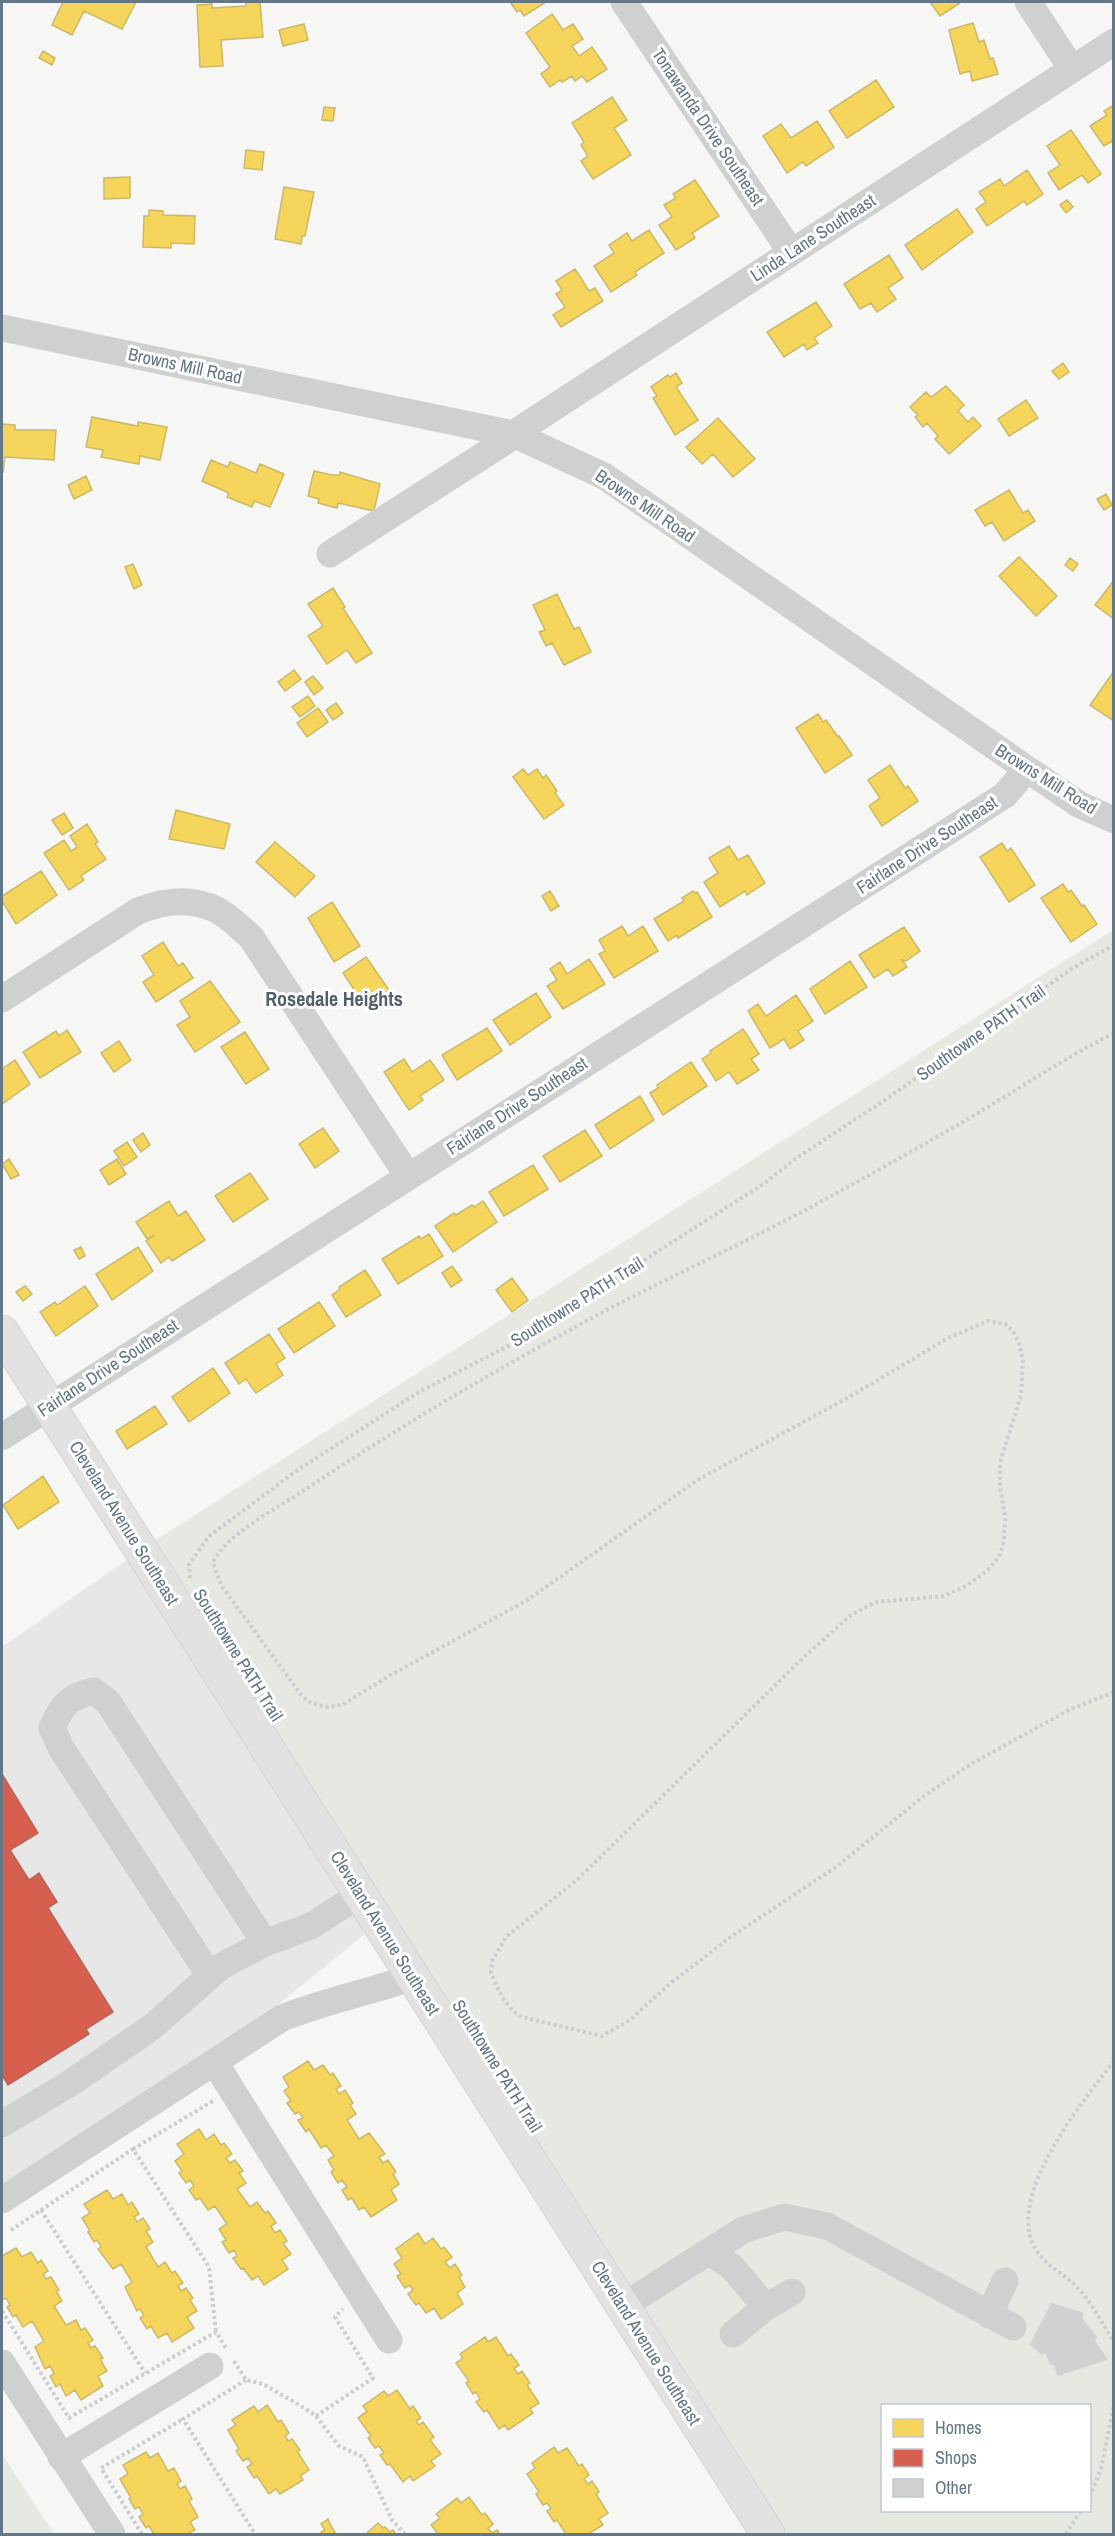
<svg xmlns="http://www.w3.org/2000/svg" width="1115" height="2536" font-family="'Archivo Narrow',sans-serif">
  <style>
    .built { fill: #e6e7e6 }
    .green { fill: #e6e9e2; fill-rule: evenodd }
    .homes { fill: #f6d55c; stroke: #cab969; stroke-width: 1.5 }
    .shops { fill: #d6604d; stroke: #b4675e; stroke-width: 1.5 }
    .building { fill: #d0d2d1; stroke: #e5e5e4; stroke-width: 1.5 }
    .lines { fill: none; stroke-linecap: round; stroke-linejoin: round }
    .major-casing { stroke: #d3d4d3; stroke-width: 35 }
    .path { stroke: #cccdce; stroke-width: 4; stroke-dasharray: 3 3; stroke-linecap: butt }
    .minor { stroke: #cfd1d1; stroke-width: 27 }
    .major { stroke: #e2e2e3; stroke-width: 33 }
    .labels { text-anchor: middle; stroke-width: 6; stroke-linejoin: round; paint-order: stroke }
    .street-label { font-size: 18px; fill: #637786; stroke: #fff }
    .neighbourhood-label { font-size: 20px; font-weight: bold; fill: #52606b; stroke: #fff }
  </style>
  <rect width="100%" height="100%" fill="#f6f6f4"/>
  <path class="built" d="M151,1543L372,1928L174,2090L2,2207V1647Z"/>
  <path class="green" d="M1113,930V2534H762L151,1543ZM882,2406H1090V2510H882Z
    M2,2454L54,2534H2Z"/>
  <path class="homes" d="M63,2H136L122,29L84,11L72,35L52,25Z
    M246,2H260L263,37L221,40L223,66L200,67L197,5L212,4V8L246,6Z
    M510,2H546L524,16L520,10L517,12Z
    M930,2H960V3L940,16Z
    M552,14L563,30L573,24L583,39L572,46L579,56L592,47L607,69L587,82L582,76L575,81L572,76L562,82L560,80L550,87L541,74L550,67L526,33Z
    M973,23L979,42L984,40L990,59L993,58L998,74L972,81L970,71L960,74L949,30Z
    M304,24L308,40L283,46L279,30Z
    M43,51L55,58L52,65L39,58Z
    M876,80L894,107L847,138L829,111Z
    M612,97L627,120L614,128L631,155L593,179L581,161L588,156L581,145L584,142L572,123Z
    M1114,105V140L1104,146L1090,126L1107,115L1104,111Z
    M324,107L335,108L333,121L322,120Z
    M817,121L834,147L806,166L803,162L787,173L763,136L781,124L791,138Z
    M1071,130L1101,174L1088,183L1082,175L1059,190L1048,173L1060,165L1047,146Z
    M246,150L264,152L262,170L244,168Z
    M1027,170L1043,194L1027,205L1024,201L987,226L976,209L986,202L979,192L1000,179L1004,186Z
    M130,177V198L104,199V178Z
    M695,180L719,216L692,233L695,238L676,250L659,225L672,217L664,205L676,198L673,194Z
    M284,187L314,192L305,236H302L301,244L275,239Z
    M1067,200L1073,207L1066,213L1060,205Z
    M957,209L973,232L922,270L905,245Z
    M149,210L163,211V215L195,216L194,244L171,243V248L143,247L144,216H149Z
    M649,230L664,253L635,272L637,275L611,292L594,266L614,253L609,245L627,233L632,241Z
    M889,255L903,278L888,288L896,299L877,312L871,303L860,309L844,284Z
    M575,269L589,291L595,288L603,301L561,327L553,315L565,307L556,294L562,290L556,281Z
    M816,302L832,326L814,338L818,343L807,350L804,344L784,357L767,332Z
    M1063,363L1069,372L1059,379L1052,371Z
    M676,373L682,383L676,387L698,420L675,435L653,398L657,396L651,387L668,375L670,377Z
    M946,386L964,405L958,411L968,422L973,417L981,426L949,454L935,439L938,436L927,423L923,427L915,417L918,415L910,407L926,392L931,397Z
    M1026,400L1038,418L1009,436L998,419Z
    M92,417L138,426V422L167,427L160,460L140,456L139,464L101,457L103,450L86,447Z
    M718,418L755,459L733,477L713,454L702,464L686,447Z
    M2,424L15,425V430H56L54,460L5,457L3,472H2Z
    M211,460L228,467L230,462L256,473L260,464L284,474L270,507L254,501L252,507L227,497L229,493L202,481Z
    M314,471L332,475H340V472L380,484L374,511L338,503L337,508L318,503L319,499L308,496Z
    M86,476L92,490L74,499L68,485Z
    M1009,490L1023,513L1028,510L1035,521L1004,541L992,522L985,526L975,510Z
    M1106,494L1112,505L1104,510L1097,499Z
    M1019,557L1057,596L1036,616L999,576Z
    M1070,558L1078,564L1073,571L1065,565Z
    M133,564L142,585L134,589L125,567Z
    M1114,580V619L1095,605Z
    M333,588L345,607L343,608L372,653L356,663L347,650L327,664L308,636L323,626L308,604Z
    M557,594L574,629L579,627L591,652L564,665L552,643L546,646L539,632L545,630L533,605Z
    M294,670L301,679L285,691L278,682Z
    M1114,671V721L1090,705Z
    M313,676L323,688L314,695L305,682Z
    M308,696L315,706L300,717L292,707Z
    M336,703L343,713L333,720L326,710Z
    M318,708L328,722L307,737L297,723Z
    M818,714L823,722L826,720L838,737L839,736L852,755L825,773L796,728Z
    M890,765L905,788L908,786L918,801L882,826L869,806L880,798L868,780Z
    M523,769L528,775L537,769L543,778L546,775L557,791L555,793L564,805L544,819L513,777Z
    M176,810L230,824L224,849L169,839Z
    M64,813L73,828L62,835L52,820Z
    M87,824L98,842L95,844L106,859L81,876L84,880L69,890L44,853L64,840L71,851L77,847L70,836Z
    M275,842L315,876L295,897L256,862Z
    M1002,843L1007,851L1011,848L1035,885L1009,902L980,857Z
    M729,846L738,860L748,855L765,883L747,895L745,891L720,907L704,882L718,873L709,858Z
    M41,871L57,895L16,924L2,901V896Z
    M1063,884L1068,892L1071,890L1082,906L1084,905L1097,924L1071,942L1041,898Z
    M550,891L559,906L551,911L542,896Z
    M693,891L695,893L697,892L712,917L678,938L677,935L668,941L654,919L684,901L682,898Z
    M332,902L360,946L334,962L308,918Z
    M622,926L628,936L643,926L658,951L614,978L599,954L605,951L599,940Z
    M904,927L920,951L906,961L902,960L907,967L893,976L888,969L874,978L859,955Z
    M163,942L178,966L183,963L193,978L156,1002L143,982L154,975L142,956Z
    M366,957L389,990L365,1006L343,973Z
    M589,959L605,984L563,1009L547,986L557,980L550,969L560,962L567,974Z
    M850,961L867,987L825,1014L810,989Z
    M210,981L240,1022L195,1052L177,1025L190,1017L180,1001Z
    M536,993L551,1017L510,1045L493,1020Z
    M796,995L813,1021L798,1031L804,1040L790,1049L784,1039L770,1048L748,1011L758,1004L766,1016Z
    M487,1028L502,1051L457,1080L442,1055Z
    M743,1029L759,1054L751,1059L759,1070L737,1084L729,1072L716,1081L702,1059L711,1053L710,1051Z
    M67,1030L81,1052L40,1078L23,1052L56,1031L59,1036Z
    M245,1032L269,1069L246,1084L221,1047Z
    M119,1041L131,1060L114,1072L101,1053Z
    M404,1059L412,1072L430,1060L444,1080L420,1096L423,1100L409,1110L384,1072Z
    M15,1060L30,1084L2,1104V1069Z
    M691,1062L707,1086L663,1115L650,1093L658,1088L657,1085Z
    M640,1096L654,1120L610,1149L595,1125Z
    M323,1128L339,1151L315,1168L299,1144Z
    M585,1130L602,1156L560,1182L543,1156Z
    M143,1133L150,1145L141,1152L133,1140Z
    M127,1142L137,1157L124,1166L114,1151Z
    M9,1159L19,1175L11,1179L2,1164Z
    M117,1159L126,1174L109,1185L100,1170Z
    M533,1165L548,1189L504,1216L489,1192Z
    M250,1173L268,1199L233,1222L215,1196Z
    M169,1201L178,1216L186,1211L205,1240L172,1261L169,1257L161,1263L146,1241L155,1235L147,1239L136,1222Z
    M483,1201L497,1222L453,1252L435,1226L454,1213L456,1215L472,1205L474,1207Z
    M429,1234L443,1256L398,1284L382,1259L419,1236L421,1239Z
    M81,1247L85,1256L79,1259L74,1250Z
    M138,1247L153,1271L112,1300L96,1274Z
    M452,1266L462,1280L451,1287L442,1273Z
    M365,1270L381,1295L346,1317L332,1295L340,1289L339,1287Z
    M512,1278L528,1300L512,1312L496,1290Z
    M25,1286L32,1294L23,1301L16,1292Z
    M85,1286L98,1306L56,1336L40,1312L55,1302L57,1305Z
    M319,1302L335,1326L294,1353L278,1329Z
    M269,1334L285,1358L276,1364L283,1375L256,1393L246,1379L239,1384L225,1363Z
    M213,1368L230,1393L189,1422L172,1397Z
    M155,1406L167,1424L127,1449L116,1431Z
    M43,1476L59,1502L18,1529L3,1505Z
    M308,2061L314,2070L323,2065L330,2075L333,2073L341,2086L336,2089L339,2094L345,2090L353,2103L350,2105L356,2114L347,2120L359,2139L369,2133L385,2154L379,2157L383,2163L388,2160L396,2172L393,2174L399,2184L391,2190L397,2200L371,2217L364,2207L359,2210L352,2198L348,2200L342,2190L347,2187L342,2180L338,2183L331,2172L334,2170L328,2160L334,2156L326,2145L321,2148L309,2129L306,2132L298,2120L303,2118L299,2112L295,2114L287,2103L291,2101L284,2091L289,2087L283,2077Z
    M199,2129L206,2140L214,2134L221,2145L224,2143L232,2154L226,2158L230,2163L235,2160L243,2171L239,2173L246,2183L237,2189L250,2207L257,2202L265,2213L268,2211L276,2223L271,2226L275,2233L280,2230L287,2241L283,2243L291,2254L282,2260L288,2269L264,2285L258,2276L252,2280L243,2268L241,2269L233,2258L237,2256L234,2250L229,2253L222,2242L226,2240L219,2229L227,2224L215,2206L208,2210L200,2198L196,2200L189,2190L194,2186L190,2180L186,2183L179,2173L182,2171L175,2161L184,2154L177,2144Z
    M107,2190L113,2199L122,2194L128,2205L132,2202L139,2214L134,2217L137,2222L143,2218L150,2229L146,2231L153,2242L146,2247L158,2267L165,2262L172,2273L175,2271L183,2283L178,2286L181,2291L186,2288L193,2298L190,2300L197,2311L187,2317L194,2328L172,2342L167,2333L158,2338L151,2326L147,2329L140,2318L144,2315L140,2309L137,2311L125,2287L132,2282L121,2264L113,2269L98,2249L101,2247L97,2240L94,2242L88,2232L90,2231L82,2218L90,2213L84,2204Z
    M418,2233L425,2244L433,2238L441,2249L444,2247L452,2257L445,2262L450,2268L455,2264L462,2275L459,2277L465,2287L457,2293L463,2304L441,2319L434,2308L426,2313L419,2303L416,2305L408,2294L413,2290L410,2285L405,2288L397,2276L401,2274L394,2264L402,2258L396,2249Z
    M16,2248L22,2257L31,2252L38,2263L41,2260L48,2271L43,2274L46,2279L51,2277L59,2290L56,2291L62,2301L54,2306L66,2325L76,2320L81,2330L85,2328L93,2340L88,2343L91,2348L95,2346L103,2358L100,2359L107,2371L98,2376L103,2386L81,2400L75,2390L66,2396L60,2384L56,2387L50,2376L54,2374L50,2366L45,2369L35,2347L44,2341L32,2321L23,2327L16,2315L13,2317L7,2307L10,2305L6,2298L2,2300V2256Z
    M485,2337L488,2342L496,2337L508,2356L511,2354L519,2365L514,2368L518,2374L522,2371L530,2383L527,2385L539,2403L530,2409L533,2413L508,2430L505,2425L499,2429L487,2410L484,2412L476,2402L480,2399L476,2392L473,2394L466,2383L469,2381L456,2363L463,2358L460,2354Z
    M397,2390L410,2409L413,2406L421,2418L416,2421L419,2425L423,2422L434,2437L430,2440L441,2454L431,2461L435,2466L413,2481L410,2476L403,2482L390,2464L387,2465L380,2455L384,2453L379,2446L375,2448L368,2438L371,2436L358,2418L367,2411L363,2406L384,2391L388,2396Z
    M267,2405L278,2422L281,2420L289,2433L285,2436L288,2441L292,2439L300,2450L297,2451L309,2470L300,2476L303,2480L280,2494L276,2489L269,2494L257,2476L254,2478L247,2467L252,2464L248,2458L243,2461L236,2451L239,2449L228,2430L236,2425L232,2420L254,2406L258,2412Z
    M554,2447L558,2453L567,2448L579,2466L582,2464L589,2475L584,2479L588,2484L592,2481L599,2492L596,2494L608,2513L599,2519L603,2525L588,2534H566L557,2520L554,2522L547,2511L551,2508L547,2503L543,2505L536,2494L539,2492L527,2474L535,2468L532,2463Z
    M146,2452L150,2458L158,2453L168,2471L174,2468L181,2481L177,2484L180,2489L185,2486L192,2499L189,2501L198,2517L190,2522L195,2530L187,2534H154L149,2526L146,2528L139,2517L143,2514L139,2507L135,2509L129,2499L131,2498L120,2479L128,2474L123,2465Z
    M469,2497L482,2515L485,2513L493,2524L488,2528L492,2533L497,2530L500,2534H438L431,2525L440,2518L436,2514L457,2498L461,2503Z
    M328,2519L331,2526L336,2534H322L321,2532L325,2530L321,2524Z
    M378,2523L383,2528L385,2527L390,2532L393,2530L396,2534H366Z"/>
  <path class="shops" d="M2,1774L38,1833L10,1850L29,1880L39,1873L57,1902L48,1908L113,2012L86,2029L89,2034L8,2085L2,2075Z"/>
  <path class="building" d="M1051,2302L1084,2312L1083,2318L1098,2337L1096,2341L1109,2360L1057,2377L1053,2365L1050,2366L1045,2354L1042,2356L1029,2345Z"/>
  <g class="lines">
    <g class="major-casing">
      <path id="major" d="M2,1332L768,2534"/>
    </g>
    <path class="path" d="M1114,1033C1065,1058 1020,1088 973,1116C923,1145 872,1174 822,1201C751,1240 677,1273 605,1311C502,1366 400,1426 303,1491C276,1509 227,1534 213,1562L221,1585L302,1696L311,1703L327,1707L342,1705L387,1677L526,1601L699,1479L851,1396L948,1338L988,1321L1005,1324L1013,1331L1019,1343L1023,1360L1021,1395L1000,1463V1487L1005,1515L1004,1542L999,1557L988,1570L966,1586L944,1596L876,1602L851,1615L803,1658L578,1879L506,1937L492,1961L491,1973L502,1997L513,2011L522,2017L602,2036L630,2020L672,1982L732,1936L836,1867L924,1796L971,1764L1069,1710L1114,1692
      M190,1578L189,1565L208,1537L299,1469L419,1392L514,1343L765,1183L795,1159L882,1102L1073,968L1114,945
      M1114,2061C1083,2101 1009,2191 1033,2244C1042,2265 1064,2273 1078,2288C1092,2303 1103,2325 1114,2342
      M133,2149L213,2101
      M41,2210L145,2373
      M11,2230L133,2149L209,2267L216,2332
      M2,2311L69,2418L216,2332L226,2348
      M234,2361L246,2380L263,2384L306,2409L316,2416L339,2446L363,2457L392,2520L405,2534
      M246,2380L183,2419L255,2534
      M316,2416L373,2378L335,2317L343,2309
      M1090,2497L1101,2469L1114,2404
      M142,2534L101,2468L183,2419
      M1066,2534L1081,2510"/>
    <path class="minor" d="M624,2L791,252
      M1028,2L1072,69
      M2,328L513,434L604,476L1027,769L1080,805L1114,820
      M513,434L1114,42
      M330,554L515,435
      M2,999L138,911C163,901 191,897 217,910C229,916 240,928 251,937L408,1176
      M2,1437L1005,795L1027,769
      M210,1976L61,1748L52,1728C62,1705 68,1697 94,1691L108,1702L265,1943
      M215,2063L389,2340
      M2,2124L69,2084L152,2027L220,1967L265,1943L311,1926L361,1894
      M2,2200L282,2018C325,2001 370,1992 413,1977
      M709,2252L731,2266L766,2307L733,2334
      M623,2306L743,2230L784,2217L827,2226L1013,2327
      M766,2307L792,2292
      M989,2315L1005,2281
      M2,2363L112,2534
      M61,2457L210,2366"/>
    <use href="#major" class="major"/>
  </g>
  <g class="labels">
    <g class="street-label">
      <text transform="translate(708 127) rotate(56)" y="6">Tonawanda Drive Southeast</text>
      <text transform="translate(813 238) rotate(-33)" y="6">Linda Lane Southeast</text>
      <text transform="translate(185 366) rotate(12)" y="6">Browns Mill Road</text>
      <text transform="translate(645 506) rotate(34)" y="6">Browns Mill Road</text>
      <text transform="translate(1046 779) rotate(32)" y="6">Browns Mill Road</text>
      <text transform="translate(927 845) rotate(-33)" y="6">Fairlane Drive Southeast</text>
      <text transform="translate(981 1033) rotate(-35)" y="6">Southtowne PATH Trail</text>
      <text transform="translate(517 1106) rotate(-33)" y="6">Fairlane Drive Southeast</text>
      <text transform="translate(577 1302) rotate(-32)" y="6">Southtowne PATH Trail</text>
      <text transform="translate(108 1368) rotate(-33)" y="6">Fairlane Drive Southeast</text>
      <text transform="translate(124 1523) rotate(58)" y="6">Cleveland Avenue Southeast</text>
      <text transform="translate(238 1655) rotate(58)" y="6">Southtowne PATH Trail</text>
      <text transform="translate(385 1933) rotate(58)" y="6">Cleveland Avenue Southeast</text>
      <text transform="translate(497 2066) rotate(58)" y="6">Southtowne PATH Trail</text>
      <text transform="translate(646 2343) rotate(58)" y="6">Cleveland Avenue Southeast</text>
    </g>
    <g class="neighbourhood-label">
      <text x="334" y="1006">Rosedale Heights</text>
    </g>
  </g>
  <rect width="1115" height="2536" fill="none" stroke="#637786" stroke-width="6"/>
  <rect x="881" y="2404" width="210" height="108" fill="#ffffff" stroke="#c1c9cf" stroke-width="1.5"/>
  <rect x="893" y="2419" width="30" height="18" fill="#f6d55c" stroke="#c1c9cf" stroke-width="1.5"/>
  <text x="935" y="2434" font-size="18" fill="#637786">Homes</text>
  <rect x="893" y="2449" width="30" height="18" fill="#d6604d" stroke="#c1c9cf" stroke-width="1.5"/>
  <text x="935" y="2464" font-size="18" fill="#637786">Shops</text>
  <rect x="893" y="2479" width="30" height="18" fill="#d0d2d1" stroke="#c1c9cf" stroke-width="1.5"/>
  <text x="935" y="2494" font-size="18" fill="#637786">Other</text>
</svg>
